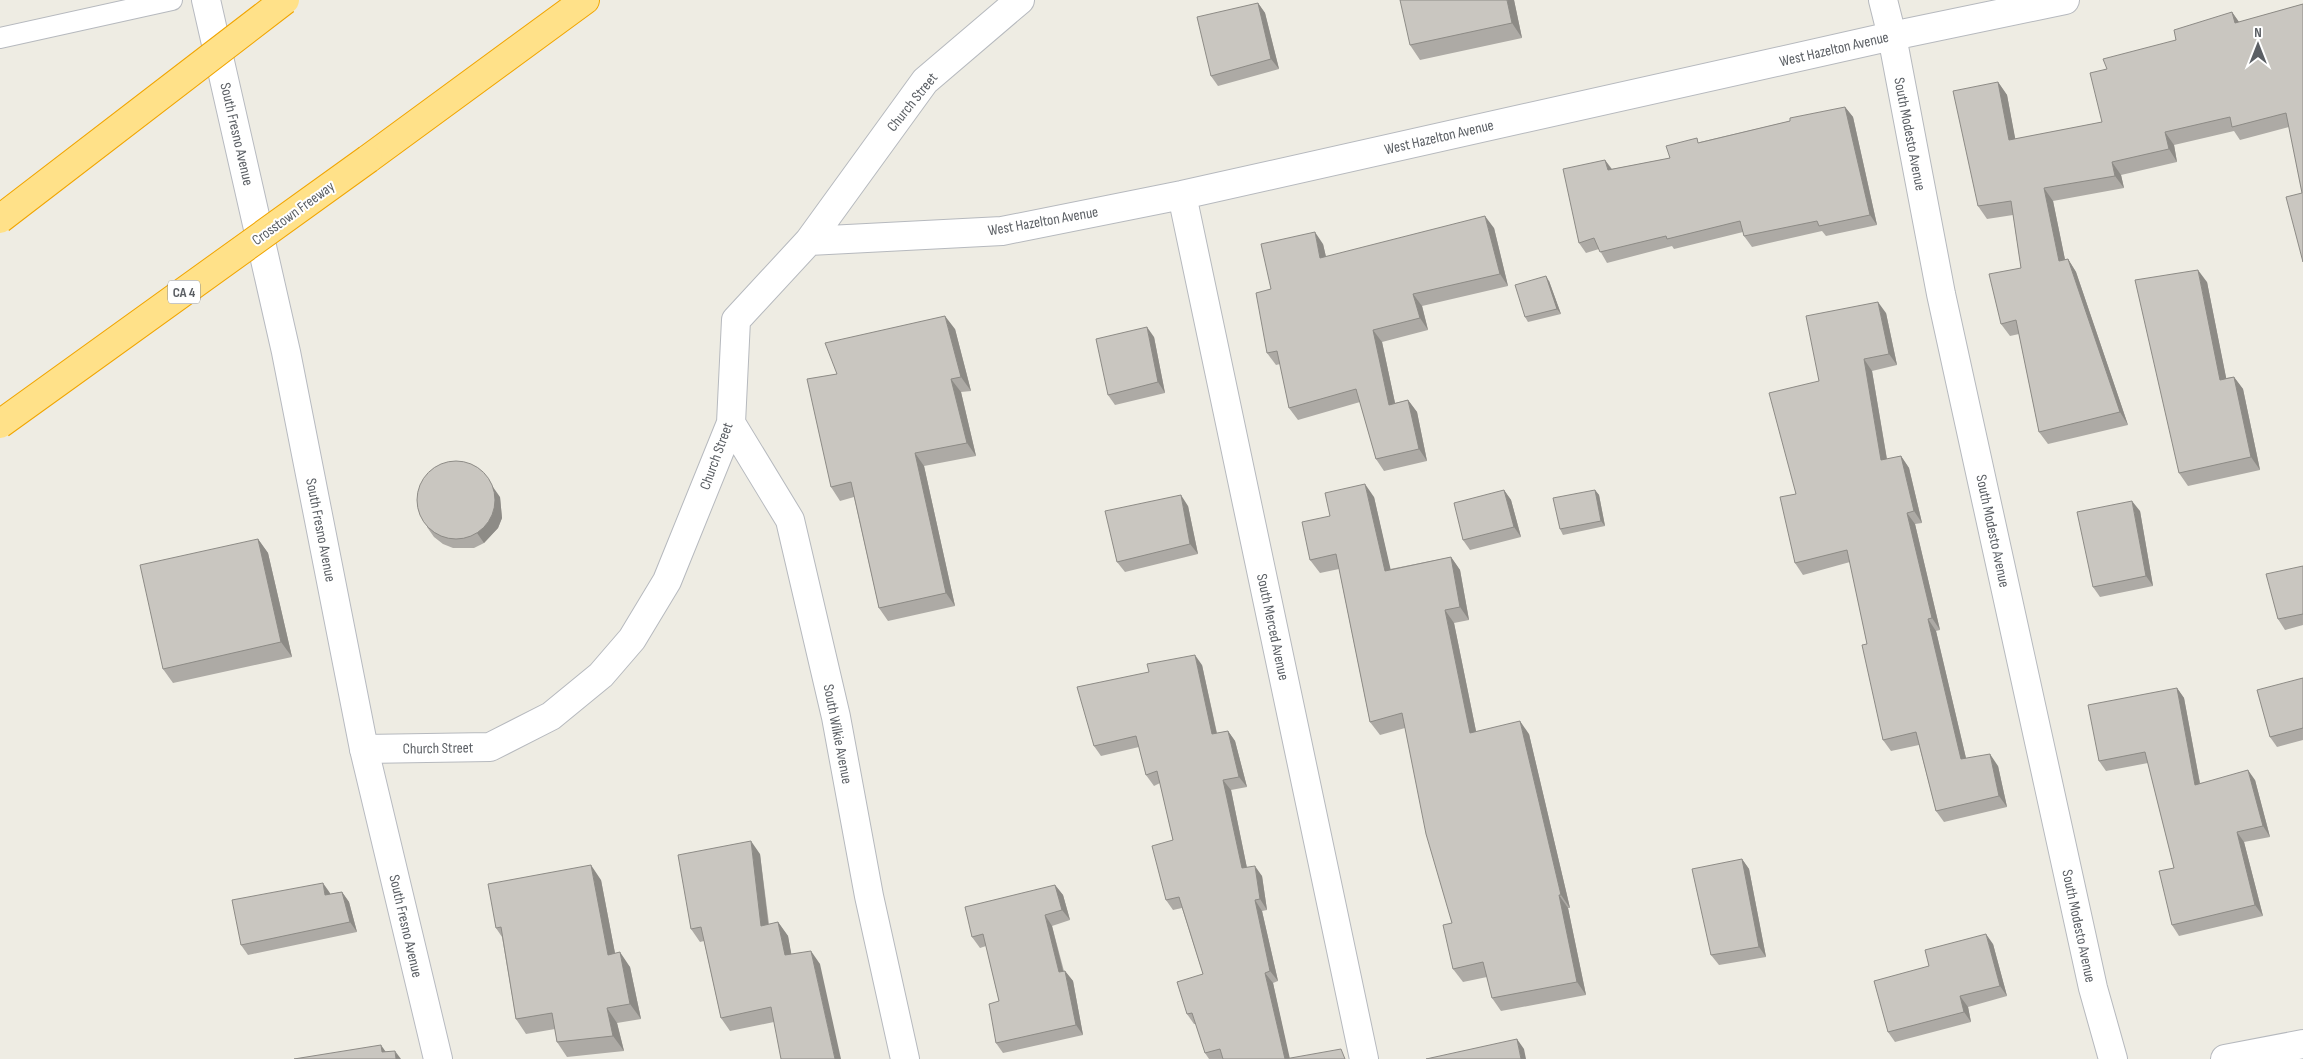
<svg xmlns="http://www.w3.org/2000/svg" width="2303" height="1059" font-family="'Sofia Sans Condensed',sans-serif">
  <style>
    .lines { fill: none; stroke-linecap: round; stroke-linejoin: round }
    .lane-casing { stroke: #b6b9be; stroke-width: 22 }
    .street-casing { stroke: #b6b9be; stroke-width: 30 }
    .secondary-casing { stroke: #b7bac0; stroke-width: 30 }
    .highway-casing { stroke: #f1a500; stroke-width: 30 }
    .lane { stroke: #fff; stroke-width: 20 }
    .street { stroke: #fff; stroke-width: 28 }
    .secondary { stroke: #fff; stroke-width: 28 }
    .highway { stroke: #ffe189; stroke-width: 28 }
    .highway-bridge-casing { stroke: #f1a500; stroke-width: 30; stroke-linecap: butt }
    .highway-bridge { stroke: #ffe189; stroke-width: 28 }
    .wall { fill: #adaaa5 }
    .shaded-wall { fill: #8d8b86 }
    .building { fill: #c9c6c0; stroke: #8d8b86 }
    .labels { text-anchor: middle; stroke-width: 4; stroke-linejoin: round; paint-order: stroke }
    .shield { fill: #fff; stroke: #8c8f92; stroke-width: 1 }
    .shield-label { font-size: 14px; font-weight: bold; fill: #5b5f64 }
    .street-label { font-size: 15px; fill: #5b5f64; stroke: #fff }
  </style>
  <rect width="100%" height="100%" fill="#eeece3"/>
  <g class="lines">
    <g class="lane-casing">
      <path id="lane" d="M0,38L172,0"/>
    </g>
    <g class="street-casing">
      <path id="street" d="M1883,0L1892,36L1941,294L2093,988L2113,1059
        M1182,195L1364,1059
        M809,241L1002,231L1182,195L1892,36L2065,0
        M731,423L790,520L836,717L869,896L905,1059
        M364,749L490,747L551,716L601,675L632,639L667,581L731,423L736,320L809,241L925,81L1020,0
        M2225,1059L2303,1044"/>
    </g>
    <g class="secondary-casing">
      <path id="secondary" d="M206,0L286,352L364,749L438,1059"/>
    </g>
    <g class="highway-casing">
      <path id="highway" d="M368,159L585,0"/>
    </g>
    <use href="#lane" class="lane"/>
    <use href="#street" class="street"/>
    <use href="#secondary" class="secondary"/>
    <use href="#highway" class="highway"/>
    <g class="highway-bridge-casing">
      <path id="highway-bridge" d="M0,219L285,0
        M0,424L368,159"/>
    </g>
    <use href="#highway-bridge" class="highway-bridge"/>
  </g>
  <path class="wall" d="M1514,0L1522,38L1420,60L1410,45Z
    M1258,3L1265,13L1279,69L1218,86L1211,76Z
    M2303,4L2302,193L2289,127L2240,140L2234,131L2174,145L2177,162L2121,175L2124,188L2053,201L2065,260L2068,259L2076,272L2128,425L2048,444L2039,432L2019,334L2010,336L2001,324L2021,268L2013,215L1987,219L1978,206L1998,82L2007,95L2015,139L2102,122L2107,69L2176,40L2232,12L2239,22Z
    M1845,107L1853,117L1877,225L1826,236L1822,231L1752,247L1744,236L1743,232L1674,249L1672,246L1607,263L1599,249L1586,253L1579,243L1605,160L1612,169L1670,158L1700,142L1790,121Z
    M1494,228L1508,286L1422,306L1428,330L1382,342L1395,403L1408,400L1417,412L1427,461L1384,471L1376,459L1360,402L1298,420L1289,408L1280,364L1276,365L1267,353L1271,289L1323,244L1326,257Z
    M1549,281L1561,314L1528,322L1525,317Z
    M2207,282L2226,378L2234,377L2243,389L2260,470L2188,486L2179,473Z
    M1886,313L1897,365L1872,371L1887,459L1901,456L1909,468L1922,523L1915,524L1940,630L1936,631L1966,758L1998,766L2007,807L1944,822L1936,811L1919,745L1891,751L1883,740L1867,644L1850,562L1803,575L1795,563L1796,494L1819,381Z
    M955,329L971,391L961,392L976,456L924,466L955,606L888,621L879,608L854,497L840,501L831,487L837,374Z
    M1154,337L1165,393L1115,405L1108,395Z
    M1504,490L1511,500L1521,537L1470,550L1463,540Z
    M1595,490L1599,495L1605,526L1563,535L1560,529Z
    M500,497L502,518L498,528L484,543L474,548H453L443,544L434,537L427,527Z
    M1374,497L1390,569L1451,557L1460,570L1469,620L1454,623L1476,731L1529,734L1570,908H1568L1586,995L1501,1011L1492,998L1487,977L1463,982L1453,969L1452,923L1405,728L1380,735L1370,722L1339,569L1320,573L1310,560L1330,516Z
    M1188,506L1198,554L1125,572L1117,562Z
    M2140,511L2153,586L2100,597L2093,587Z
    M258,539L268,553L292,657L173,683L163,669Z
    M2303,566V625L2285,630L2278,619Z
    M1202,665L1217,733L1228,731L1235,741L1247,787L1231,790L1247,868L1262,876L1267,910L1262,911L1278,981L1273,983L1289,1058L1348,1059H1209L1205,1053L1196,1024H1194L1187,1014L1203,974L1182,908L1173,910L1166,900L1173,840L1160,783L1154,786L1146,775L1139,747L1101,756L1094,746Z
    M2303,678V740L2277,747L2270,737Z
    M2177,688L2184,698L2200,783L2255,780L2270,837L2244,842L2263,916L2179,936L2172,925L2174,868L2148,763L2106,771L2099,761Z
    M760,854L769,924L778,922L788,936L791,954L820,964L774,1022L730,1031L721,1018L704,941L700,942L691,929Z
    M1742,859L1749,869L1766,957L1719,965L1711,955Z
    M601,880L615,953L630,967L641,1019L617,1023L624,1051L567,1057L557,1042L555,1029L526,1034L516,1019L502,937L496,928Z
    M1055,885L1063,895L1070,920L1052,926L1064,971H1065L1073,981L1083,1035L1003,1053L996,1043L999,1001L986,946L980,948L972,937Z
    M342,892L349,902L357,932L248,955L241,945L330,893V894Z
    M1993,944L2007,996L1968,1007L1971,1022L1895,1042L1888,1032L1929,966Z"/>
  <path class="shaded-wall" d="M1507,0H1514L1522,38L1512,23Z
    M1258,3L1265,13L1279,69L1271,59Z
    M2232,12L2241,25L2235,23Z
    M1998,82L2007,95L2018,153L2009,140Z
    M1845,107L1853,117L1877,225L1870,215Z
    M2165,132L2174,145L2177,162L2169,149Z
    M1605,160L1612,170H1608Z
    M2112,162L2121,175L2124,188L2115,176Z
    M2044,188L2053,201L2068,274L2059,261Z
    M1485,216L1494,228L1508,286L1500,274Z
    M1315,232L1323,244L1329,270L1320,258Z
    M2068,259L2076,272L2128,425L2120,412Z
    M2198,270L2207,282L2229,392L2220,380Z
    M1546,276L1549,281L1561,314L1557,309Z
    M1413,294L1422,306L1428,330L1420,318Z
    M1878,302L1886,313L1897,365L1889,354Z
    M945,316L955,329L971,391L961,377Z
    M1147,327L1154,337L1165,393L1158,382Z
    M1373,330L1382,342L1398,417L1389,405Z
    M1864,359L1872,371L1889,472L1881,460Z
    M2234,377L2243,389L2260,470L2251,457Z
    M951,379L961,392L976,456L967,443Z
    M1408,400L1417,412L1427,461L1419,449Z
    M915,453L924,466L955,606L946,593Z
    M1901,456L1909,468L1922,523L1914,511Z
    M1365,484L1374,497L1394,584L1385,571Z
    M493,487L500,497L502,518L498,528L484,543L477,533Z
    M1504,490L1511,500L1521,537L1514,527Z
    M1595,490L1599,495L1605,526L1601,521Z
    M1181,495L1188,506L1198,554L1190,544Z
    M2132,501L2140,511L2153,586L2146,576Z
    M1907,513L1915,524L1940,630L1932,618Z
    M258,539L268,553L292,657L281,642Z
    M1451,557L1460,570L1469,620L1460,607Z
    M1445,610L1454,623L1479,746L1470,733Z
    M1928,619L1936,631L1969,771L1961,759Z
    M1195,655L1202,665L1219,744L1212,734Z
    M2177,688L2184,698L2202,795L2195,785Z
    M1520,721L1529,734L1570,908L1561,895Z
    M1228,731L1235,741L1247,787L1239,777Z
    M1990,754L1998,766L2007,807L1999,796Z
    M2248,770L2255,780L2270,837L2263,826Z
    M1223,780L1231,790L1249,878L1242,868Z
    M2237,832L2244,842L2263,916L2255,905Z
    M751,841L760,854L770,939L761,926Z
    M1742,859L1749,869L1766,957L1759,947Z
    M591,865L601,880L618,969L608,955Z
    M1255,866L1262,876L1267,910L1260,899Z
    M323,883L330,893L333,906L325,895Z
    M1055,885L1063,895L1070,920L1062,910Z
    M342,892L349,902L357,932L350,922Z
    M1559,895L1568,908L1586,995L1577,982Z
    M1255,900L1262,911L1278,981L1270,971Z
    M1045,915L1052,926L1066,983L1059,972Z
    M778,922L788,936L794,968L785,955Z
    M1986,934L1993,944L2007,996L2000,986Z
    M811,951L820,964L841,1059H835Z
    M620,952L630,967L641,1019L630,1004Z
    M1065,971L1073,981L1083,1035L1076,1025Z
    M1265,973L1273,983L1290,1059H1285Z
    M1960,996L1968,1007L1971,1022L1964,1012Z
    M607,1008L617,1023L624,1051L613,1036Z
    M1517,1039L1524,1049L1526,1059H1521Z
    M381,1045L388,1055L382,1052Z
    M395,1051L401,1059H396Z"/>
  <path class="building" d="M1400,0H1507L1512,23L1410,45Z
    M1258,3L1271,59L1211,76L1197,17Z
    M2303,4V262L2286,197L2302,193L2286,113L2232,127L2230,117L2165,132L2169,149L2112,162L2115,176L2044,188L2059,261L2068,259L2120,412L2039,432L2016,320L2001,324L1989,274L2021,268L2011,201L1978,206L1953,91L1998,82L2009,140L2102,122L2090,73L2107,69L2103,59L2176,40L2174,30L2232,12L2235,23Z
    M1845,107L1870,215L1819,226L1817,221L1744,236L1740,221L1667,239L1666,236L1600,252L1594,238L1579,243L1563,169L1605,160L1608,170L1670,158L1666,146L1697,138L1698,143L1790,121V118Z
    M1485,216L1500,274L1413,294L1420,318L1373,330L1389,405L1408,400L1419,449L1376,459L1356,389L1289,408L1277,351L1267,353L1256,293L1271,289L1261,244L1315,232L1320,258Z
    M2198,270L2220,380L2234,377L2251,457L2179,473L2135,280Z
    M1546,276L1557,309L1525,317L1515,285Z
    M1878,302L1889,354L1864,359L1881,460L1901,456L1914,511L1907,513L1932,618L1928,619L1961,759L1990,754L1999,796L1936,811L1916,732L1883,740L1862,645L1867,644L1847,550L1795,563L1780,497L1796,494L1769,393L1819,381L1806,316Z
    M945,316L961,377L951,379L967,443L915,453L946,593L879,608L851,482L831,487L807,379L837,374L825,343Z
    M1147,327L1158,382L1108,395L1096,339Z
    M417 500a39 39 0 1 1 78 0a39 39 0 1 1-78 0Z
    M1365,484L1385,571L1451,557L1460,607L1445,610L1470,733L1520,721L1561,895H1559L1577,982L1492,998L1483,962L1453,969L1443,925L1452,923L1426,834L1402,713L1370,722L1336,554L1310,560L1302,522L1330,516L1325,493Z
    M1504,490L1514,527L1463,540L1454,503Z
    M1595,490L1601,521L1560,529L1553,498Z
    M1181,495L1190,544L1117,562L1105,511Z
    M2132,501L2146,576L2093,587L2077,512Z
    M258,539L281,642L163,669L140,565Z
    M2303,566V614L2278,619L2266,574Z
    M1195,655L1212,734L1228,731L1239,777L1223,780L1242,868L1255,866L1260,899L1255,900L1270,971L1265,973L1285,1059L1341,1049L1345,1059H1223L1220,1049L1205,1053L1192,1013L1187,1014L1177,982L1203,974L1179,897L1166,900L1152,846L1173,840L1157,771L1146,775L1136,736L1094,746L1077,687L1149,672L1147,664Z
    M2303,678V728L2270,737L2257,690Z
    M2177,688L2195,785L2248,770L2263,826L2237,832L2255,905L2172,925L2159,871L2174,868L2145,752L2099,761L2088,705Z
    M751,841L761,926L778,922L785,955L811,951L835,1059H781L771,1007L721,1018L701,927L691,929L678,855Z
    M1742,859L1759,947L1711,955L1692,869Z
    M591,865L608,955L620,952L630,1004L607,1008L613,1036L557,1042L552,1013L516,1019L501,927L496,928L488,884Z
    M323,883L325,895L342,892L350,922L241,945L232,900Z
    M1055,885L1062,910L1045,915L1059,972L1065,971L1076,1025L996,1043L989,1004L999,1001L983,934L972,937L965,907Z
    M1986,934L2000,986L1960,996L1964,1012L1888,1032L1874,981L1929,966L1925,950Z
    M1517,1039L1521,1059H1426Z
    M381,1045L382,1052L395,1051L396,1059H294Z"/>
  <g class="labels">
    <rect class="shield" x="168" y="280.5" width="32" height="23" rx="4"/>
    <g class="shield-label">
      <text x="184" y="297">CA 4</text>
    </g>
    <g class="street-label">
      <text transform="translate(1834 49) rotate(-13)" y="5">West Hazelton Avenue</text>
      <text transform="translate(912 102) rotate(-51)" y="5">Church Street</text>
      <text transform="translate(237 134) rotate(77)" y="5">South Fresno Avenue</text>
      <text transform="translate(1910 134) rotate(79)" y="5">South Modesto Avenue</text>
      <text transform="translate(1439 137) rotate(-13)" y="5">West Hazelton Avenue</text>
      <text transform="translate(293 213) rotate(-36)" y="5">Crosstown Freeway</text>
      <text transform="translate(1043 221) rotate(-10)" y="5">West Hazelton Avenue</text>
      <text transform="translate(716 456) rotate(-70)" y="5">Church Street</text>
      <text transform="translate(321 530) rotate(79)" y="5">South Fresno Avenue</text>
      <text transform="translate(1993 531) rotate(78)" y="5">South Modesto Avenue</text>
      <text transform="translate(1273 627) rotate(78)" y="5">South Merced Avenue</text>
      <text transform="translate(838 734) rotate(79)" y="5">South Wilkie Avenue</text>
      <text transform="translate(438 748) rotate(-1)" y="5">Church Street</text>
      <text transform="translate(406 926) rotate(77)" y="5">South Fresno Avenue</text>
      <text transform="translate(2079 926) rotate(78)" y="5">South Modesto Avenue</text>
    </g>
  </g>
  <g transform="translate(2258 45)" stroke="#ffffff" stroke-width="4" paint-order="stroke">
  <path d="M0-4L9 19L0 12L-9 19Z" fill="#5b5f64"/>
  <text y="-8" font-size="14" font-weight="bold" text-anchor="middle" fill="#5b5f64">N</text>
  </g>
</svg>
